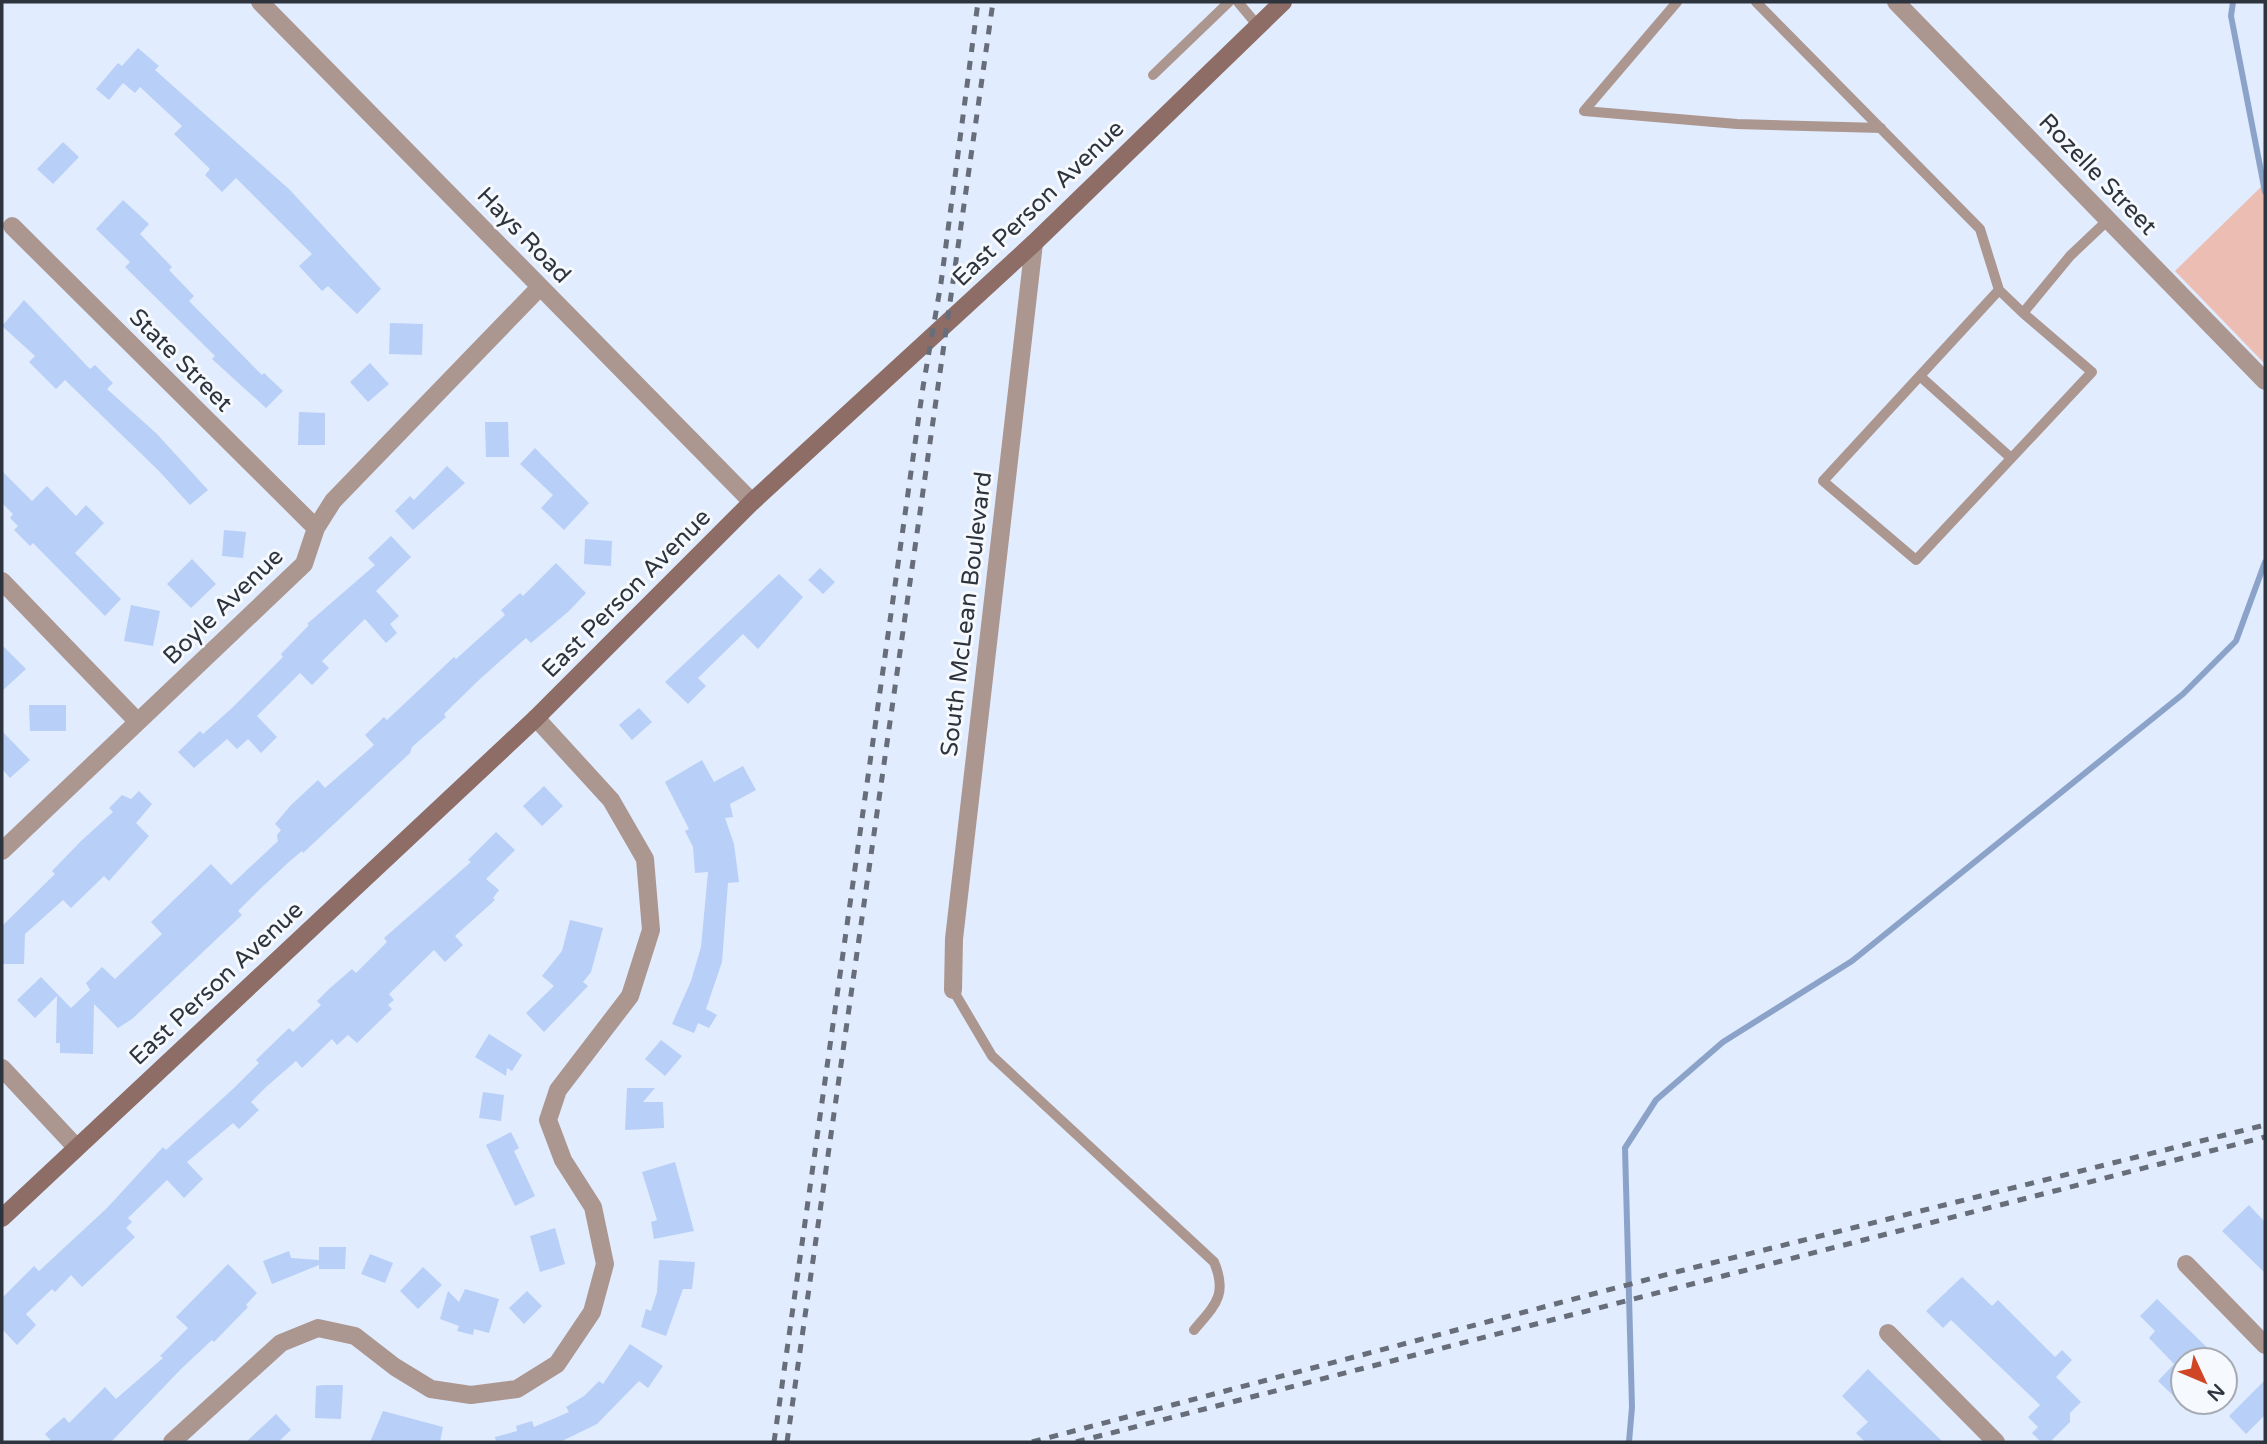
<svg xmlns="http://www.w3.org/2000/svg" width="2267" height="1444" font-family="'Varela Round',sans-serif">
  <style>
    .green { fill: #ecbeb3 }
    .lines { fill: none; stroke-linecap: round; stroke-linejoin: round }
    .stream { stroke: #8ca3c9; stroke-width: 6 }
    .building { fill: #b8cff8 }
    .lane { stroke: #ac9690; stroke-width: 10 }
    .street { stroke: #ac9690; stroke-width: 18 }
    .secondary { stroke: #8d6d65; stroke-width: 18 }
    .rail { stroke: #676e7a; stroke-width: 5; stroke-dasharray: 9 9; stroke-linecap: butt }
    .labels { text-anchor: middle; stroke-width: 6; stroke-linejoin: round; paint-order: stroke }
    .street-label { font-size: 24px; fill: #2e343d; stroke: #f6f9fe }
  </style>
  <rect width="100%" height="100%" fill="#e1ecff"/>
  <path class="green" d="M2265,183V364L2175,271Z"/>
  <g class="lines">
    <path class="stream" d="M2233,2L2231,16L2265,192
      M1629,1442L1632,1407L1625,1148L1656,1100L1723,1042L1852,961L2183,694L2236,641L2265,562"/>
  </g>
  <path class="building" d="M138,48L159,66L155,70L290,190L381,289L357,314L328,286L322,291L299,266L312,254L236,178L222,192L205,175L210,169L174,134L182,126L140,87L135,93L123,83L109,100L96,89L118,63L122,66Z
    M63,142L79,157L53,184L37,169Z
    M123,200L149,224L140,234L172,267L169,270L194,296L189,301L262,375L264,373L283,391L266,408L212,359L215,356L125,267L130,262L96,229Z
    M24,300L90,369L95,365L113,383L107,389L157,434L208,490L190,505L159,471L65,380L56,389L29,362L35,356L2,326Z
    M390,323L423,324L422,355L389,354Z
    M370,363L389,384L368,402L350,382Z
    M299,412L325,413V445H298Z
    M485,422H508L509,457H486Z
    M535,448L589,503L564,530L541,508L553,495L520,464Z
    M447,466L465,483L413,530L395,511L410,496L414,500Z
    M2,471L32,501L47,486L76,516L86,505L104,523L75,553L121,599L105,616L33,543L30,546L14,530L18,526L10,518L13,514L2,503Z
    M224,530L246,532L243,558L222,556Z
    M391,536L411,557L376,591L399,616L390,624L397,633L386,643L365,619L322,661L329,668L312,685L300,673L257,716L277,737L261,753L248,739L237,749L227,739L194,768L178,752L200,731L203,734L233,707L283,657L281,654L309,625L307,624L375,565L368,558Z
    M585,539L612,541L611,566L584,564Z
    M192,559L216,584L191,608L167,584Z
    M556,563L586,593L569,611L531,643L526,638L480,679L444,714L446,717L412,747L410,753L303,853L302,851L290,861L260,889L238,911L242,915L132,1019L118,1028L94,1004L93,1054L60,1053V1043H56L57,996L35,1018L17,1000L41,977L71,1008L90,990L86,983L102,967L115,979L162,934L151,922L211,864L231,885L278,841L277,835L281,830L275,824L291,805L318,780L325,788L374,745L365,735L384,717L387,720L454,657L456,659L505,615L501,610L520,593L523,596Z
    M820,568L835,582L823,594L808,580Z
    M779,574L803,597L758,649L743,634L698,678L706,686L688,704L665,682Z
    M131,605L160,611L153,646L124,641Z
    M2,645L26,669L2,691Z
    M29,705H66V731H30Z
    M639,708L652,722L632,740L619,725Z
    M2,731L30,760L10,778L2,769Z
    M702,760L714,782L743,766L756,790L730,804L733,817L725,818L734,844L739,882L728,883L722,962L706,1009L717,1015L709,1028L698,1023L694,1033L672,1024L691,981L701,947L708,872L695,873L693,847L685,831L689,829L665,782Z
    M544,786L563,806L542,826L523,806Z
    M139,791L152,804L136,823L149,836L109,881L104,876L71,908L63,900L25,934L24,964H2V926L55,874L52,871L81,841L113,812L109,808L122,795L131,799Z
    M496,832L515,850L486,879L499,890L493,898L495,900L455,936L463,945L445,962L434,950L389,994L394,1000L388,1005L392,1009L357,1043L348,1035L337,1045L332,1039L302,1068L296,1061L266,1087L251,1102L259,1110L239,1129L233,1123L187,1162L203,1179L184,1198L167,1180L128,1218L132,1222L126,1228L135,1237L82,1287L71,1275L55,1292L52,1289L26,1314L36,1325L17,1345L2,1329V1298L34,1266L39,1271L107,1208L163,1147L166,1150L235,1087L259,1063L256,1060L289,1028L293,1032L321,1005L317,1001L329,989L352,969L356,973L387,942L384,938L471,862L468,860Z
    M570,920L603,928L591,972L583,982L588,986L544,1032L526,1013L554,986L542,976L562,951Z
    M489,1034L522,1055L512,1071L507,1068L506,1076L475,1057Z
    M661,1040L682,1056L665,1076L645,1059Z
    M627,1088H655L643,1102H663L664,1128L625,1130Z
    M483,1092L504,1095L501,1121L479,1118Z
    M511,1132L519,1148L514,1151L535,1196L515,1206L486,1145Z
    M675,1162L694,1231L654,1239L651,1222L657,1220L642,1172Z
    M2249,1205L2265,1222V1273L2222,1231Z
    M555,1228L565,1264L540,1272L530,1236Z
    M319,1247H346L345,1269H319V1265L272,1284L263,1261L289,1251L291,1258L319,1260Z
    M370,1254L393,1263L385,1283L361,1274Z
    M659,1260L695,1262L692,1289H683L666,1336L641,1327L646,1309L651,1311L657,1292Z
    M228,1264L257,1293L246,1305L248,1307L214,1342L212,1340L182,1368L111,1442H52L45,1434L64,1417L69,1423L105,1387L116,1399L163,1358L160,1356L188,1328L176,1317Z
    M423,1267L442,1285L418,1309L400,1291Z
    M1962,1277L1992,1306L1998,1300L2055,1357L2062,1350L2072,1360L2056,1377L2081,1402L2070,1413V1422L2050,1442H2041L2032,1433L2038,1427L2028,1417L2040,1405L1951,1320L1943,1328L1926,1311Z
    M465,1289L499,1299L489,1333L474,1329L473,1335L457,1331L459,1326L440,1319L448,1291L459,1302Z
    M527,1291L542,1306L524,1324L509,1308Z
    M2157,1299L2220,1360H2183V1405L2158,1381L2174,1364L2149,1338L2155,1331L2140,1316Z
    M630,1344L663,1366L648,1388L639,1381L597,1424L560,1442H496L495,1437L517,1431L516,1426L532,1421L534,1427L569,1412L566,1407L584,1396L599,1381L603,1384Z
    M1868,1369L1879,1380L1943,1442H1865L1856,1433L1868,1422L1842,1396Z
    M2265,1380V1415L2246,1434L2229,1416Z
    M323,1385H343L341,1419L315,1418L316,1386Z
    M383,1411L443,1427L440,1442H370Z
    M276,1414L291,1430L278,1442H246Z"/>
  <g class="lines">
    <path class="lane" d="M1238,2L1258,26
      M1677,2L1584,111L1737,124L1881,128
      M1756,2L1980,229L1999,290
      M1153,75L1229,2
      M2023,313L1999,290L1823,481L1916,560L2092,372L2023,313L2070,256L2108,220
      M1921,377L2011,458
      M953,990L992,1056L1214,1262C1228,1295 1215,1305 1194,1330"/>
    <path class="street" d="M260,2L752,502
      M1896,2L2265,381
      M12,226L316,528
      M2,581L137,721
      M2,851L304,564L316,528L333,501L540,287
      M953,990L954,939L1034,243
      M2,1068L76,1147
      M2186,1264L2265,1345
      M1888,1333L1996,1442
      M172,1442L281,1343L318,1328L355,1336L395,1367L431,1389L471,1395L517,1389L557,1364L592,1312L605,1264L593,1207L563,1160L548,1120L558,1090L630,996L651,930L645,859L611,800L536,718"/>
    <path class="secondary" d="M2,1218L536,718L752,502L1034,243L1283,2"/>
    <path class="rail" d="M774,1442L923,387L941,283L978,2
      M787,1442L993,2
      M1032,1442L1680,1271L2265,1125
      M1076,1442L2265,1137"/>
  </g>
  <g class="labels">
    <g class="street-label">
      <text transform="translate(2098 174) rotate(46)" y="8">Rozelle Street</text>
      <text transform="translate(1038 203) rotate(-44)" y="8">East Person Avenue</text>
      <text transform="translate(524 235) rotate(46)" y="8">Hays Road</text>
      <text transform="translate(181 360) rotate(45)" y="8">State Street</text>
      <text transform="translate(626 593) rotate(-45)" y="8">East Person Avenue</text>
      <text transform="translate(223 606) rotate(-44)" y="8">Boyle Avenue</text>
      <text transform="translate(966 614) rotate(-83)" y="8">South McLean Boulevard</text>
      <text transform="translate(216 983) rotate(-43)" y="8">East Person Avenue</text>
    </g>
  </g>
  <rect width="2267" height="1444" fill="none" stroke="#2e343d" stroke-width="7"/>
  <g transform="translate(2204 1381) rotate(134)"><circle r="33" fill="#f6f9fe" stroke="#a6aab1" stroke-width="2"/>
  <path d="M0-5L12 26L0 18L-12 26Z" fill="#cf4525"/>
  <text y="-10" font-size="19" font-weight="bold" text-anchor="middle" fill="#2e343d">N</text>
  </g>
</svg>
